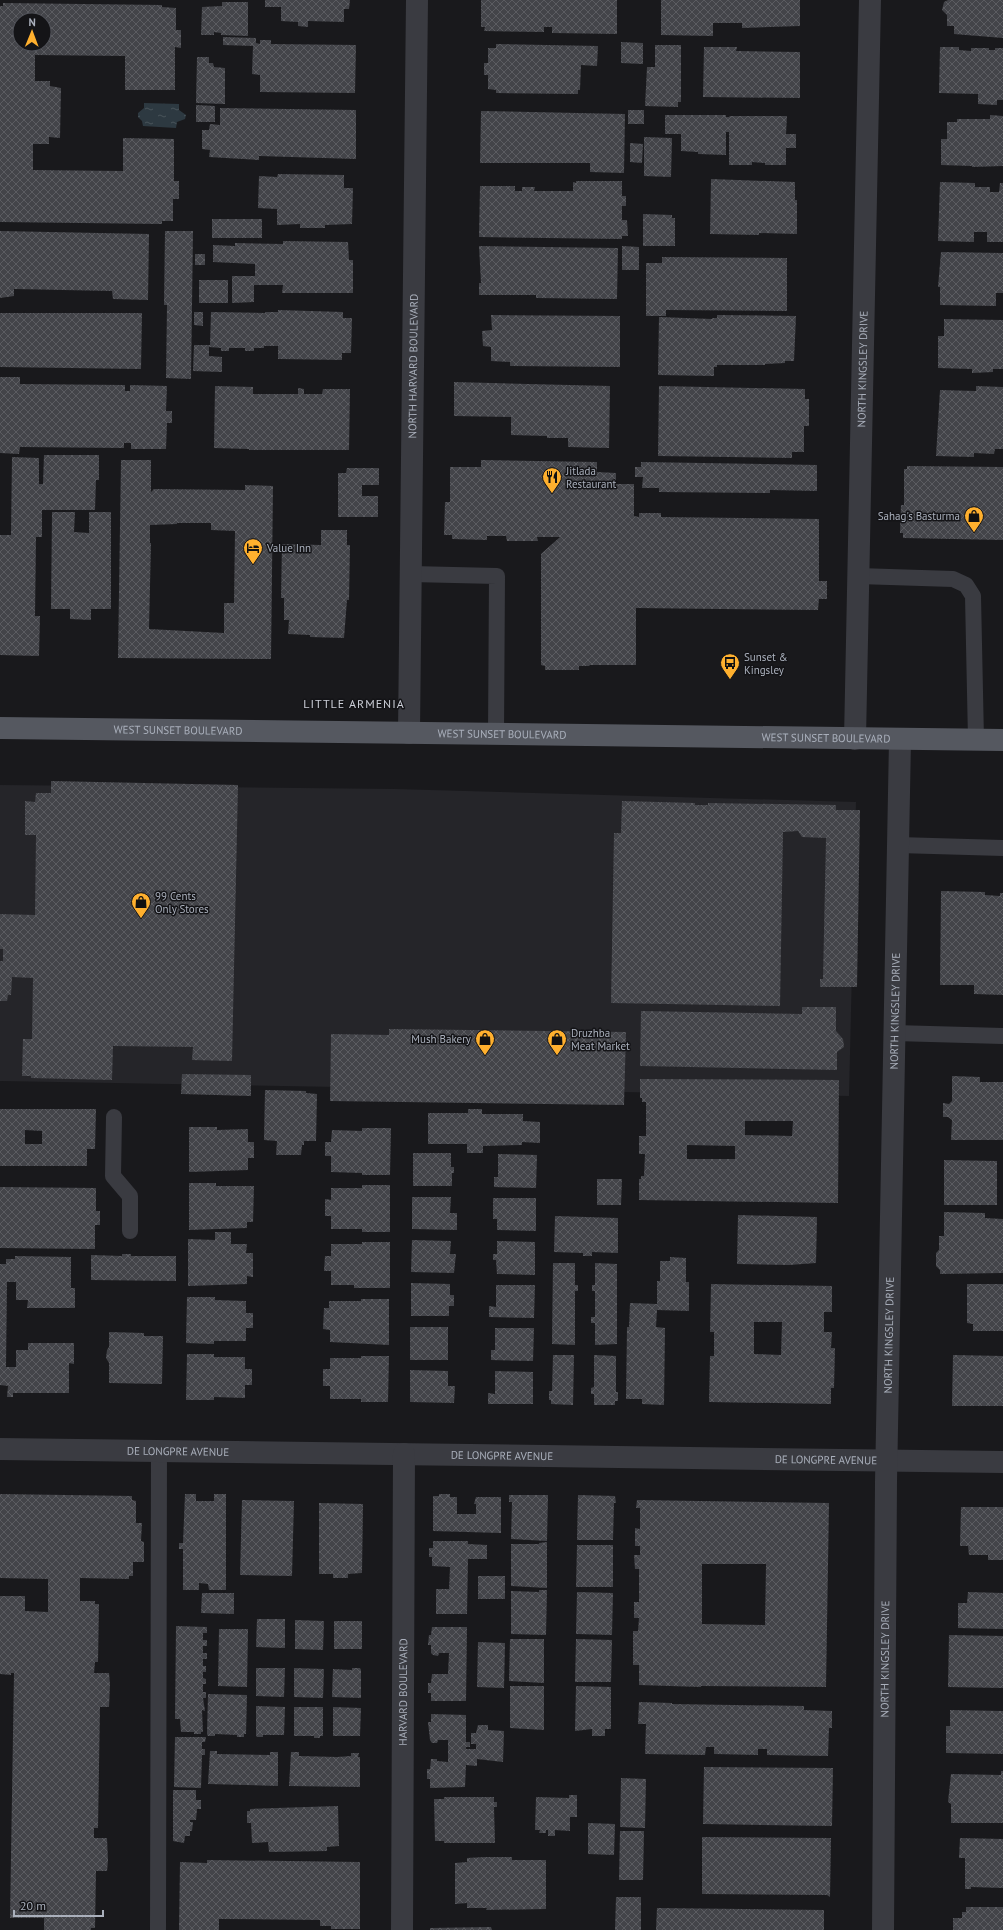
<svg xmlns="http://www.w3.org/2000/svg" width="1003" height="1930" font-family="'PT Sans',sans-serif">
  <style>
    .built { fill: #252529 }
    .water { fill: url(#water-ripples) }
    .building { fill: url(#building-cross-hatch); fill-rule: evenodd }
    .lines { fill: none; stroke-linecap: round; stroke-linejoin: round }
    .service { stroke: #3a3b41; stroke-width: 16 }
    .minor { stroke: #3a3b41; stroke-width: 22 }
    .primary { stroke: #555860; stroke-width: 22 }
    .labels { text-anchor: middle; stroke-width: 3; stroke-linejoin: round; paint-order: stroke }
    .street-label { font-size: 11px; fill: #aab0bc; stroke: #141417 }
    .poi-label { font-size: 11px; fill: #aab0bc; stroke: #141417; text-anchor: start }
    .neighbourhood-label { font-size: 12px; letter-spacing: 1px; fill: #cccfd8; stroke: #141417 }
  </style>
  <defs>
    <pattern id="water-ripples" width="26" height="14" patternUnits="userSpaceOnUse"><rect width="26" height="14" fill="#2d3941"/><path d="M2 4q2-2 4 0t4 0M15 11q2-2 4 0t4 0" fill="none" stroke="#49535a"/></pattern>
    <pattern id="building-cross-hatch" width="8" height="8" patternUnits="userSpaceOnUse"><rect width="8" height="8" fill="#434449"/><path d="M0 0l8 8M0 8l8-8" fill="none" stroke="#5b5c61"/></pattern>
  </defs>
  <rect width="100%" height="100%" fill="#19191c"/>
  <path class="built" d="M0,785L395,789L856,802L849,1096L0,1081Z"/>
  <path class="water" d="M144,103L179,104V110L186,115L185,119L177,122L176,128L143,126L142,121L138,117V113L144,108Z"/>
  <path class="building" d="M265,0H350L349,9H344V22L308,21V27L298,26V22L281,21V7H265Z
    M481,0H617V34L552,33V27H544V32L484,31L485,27H481Z
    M661,0H800V26L742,28V23H713V36L661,35Z
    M948,0H1003V38L954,34V26H947V15L942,10L944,2Z
    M222,2H248V36L221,35V33L214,32V35H201L202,7L222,6Z
    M3,3L162,5V7L176,8V30H181V48L175,47V90H125V56L35,55V81H50V86L61,88L60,138L49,137V144H33V170L123,171V138L174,139V181H179V199H173V221H162V224L0,222V6H3ZM20,20H44V44H20Z
    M223,37L256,38V43L260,44V40H271V44L356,45L355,93L260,92V75L252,74L253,46L223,45Z
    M621,42L643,43V64L621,63Z
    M496,44L598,46L597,66L581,65L580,90H578V94L496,93V90L488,89V75H484V63H488V48H496Z
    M655,45H681V102H678V107L645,106L647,67H655Z
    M704,47H737L736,51L800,52V98L703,97Z
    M940,47H959V50L971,51V48H989V50H995V48H1003V100H997V105L978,104V94L939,93Z
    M197,57H209V63H213L214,67L225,68V104L196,103Z
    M196,105L215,106V122H196Z
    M220,108L356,110V159L259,156V160L209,157L210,150L202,149V130H209L210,124L220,125Z
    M628,110H644V124H628Z
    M481,111L625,114L624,173L590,172V163H480Z
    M665,115H726V117H730L729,116H787L786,134H796V148H786V165H765V163L752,162V165H729V132H726V155L698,154V152L681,151V134H665Z
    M990,115L1003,116V166L972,167V166L941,165V139H947V122H957V119H990Z
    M644,137L672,138L671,177L644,176Z
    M630,143L643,144L642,163L630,162Z
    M278,174L344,175V188H353L352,224L325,225V228H300V224L277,225V209L258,208L259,176L277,177Z
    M711,179L795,182V200H797V234L759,233V235L710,234Z
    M576,181H622V196H626V206H622V220H627L628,236H622V239L479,237L480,186H515V191H522V187H535L534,191H573V182L576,183Z
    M940,182L975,183V187H990V192H999L1000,183H1003V242H987V232H974V242L938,241Z
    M643,214L672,215V218H675V246H643Z
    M212,219H262V238H212Z
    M0,231L149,234L148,300L113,299L112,291L14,289V296L0,298Z
    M165,231H193L191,379L166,378L167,305H164Z
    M283,241L348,242L349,260H353V293H282L283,285H254V302L232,303V276H255V264L213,262V245L235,246V243L283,244Z
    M479,246L618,248L617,299L536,298V295H479V283H481Z
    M622,246L639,247V270H622Z
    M941,252L1003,253V293H996V306L940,305V287H938Z
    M195,254H205V265H195Z
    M662,257L787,258V311L666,310V316H646V263H662Z
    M199,280H228V303H199Z
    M278,310L343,312V318H352L351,353H342V360L278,359V346H264V348H254V351H245V348H229V351H221V348L209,347V356L222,357V372L193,371L194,345H210L211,312L265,313V312H278Z
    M194,312H203V326L194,325Z
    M0,313H142L141,369L0,367Z
    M491,315L620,316V367L510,366V362L491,361V347L483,346L482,331L492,330Z
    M717,315L796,316L794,361H785V363L765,364V365H717V367H714V376L658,375L659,317L712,319V318H717Z
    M944,319L1003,320V369H993V372L972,373V369L938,368V336H944Z
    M0,377H20V384L125,385V391H130V385L167,386L166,411H172V423H167L166,449H131V443H124V448L20,447L19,454L0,453Z
    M454,382L610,386L609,448L568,447V438H547V436L511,435V417L454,416Z
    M215,386L253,387V394H298V388L304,389V394H322L323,389H350L349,450H249V449L214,448Z
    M659,386L805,389V399H809V426H804V452H792V458L658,456Z
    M976,386L1003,387V449H995L994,454L974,453V457L936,456L940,390L976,391Z
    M44,455H99V480H96L95,510H42V537H36L35,616H40L39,656L0,655V535H11L12,457L39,458V484H43Z
    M121,460H151V492L154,489L245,490V485L273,486L271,659L118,658ZM177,523H211V530L235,531L234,603H224V633L149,629L151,543H150V525L177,524Z
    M481,460L597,462V472L616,473V484H634V516L639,517V513H661V517L819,519V581H827V599H819L818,610L636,608V665H590L589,666H579V670H545V666L541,665V554L560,537H537L538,541H507L506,536H487V540L452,539V535H444L445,502H450V467H481Z
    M641,462L817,465V491L770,490V493L659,492V488H642L643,477H635V467H641Z
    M907,466L1003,467V540L903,538V533H900L901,505H904V469H907Z
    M347,468H379V485H362V496H378V517H338V473H346Z
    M52,512H75L74,532L89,533V512H111V609H91V620L70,619V609H51Z
    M321,530H347V545H350L349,600H347L344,638L310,637V635L288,634L289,620H284V598H281L282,544L321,545Z
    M51,781L238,785L232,1061L192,1060L193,1047L113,1046L112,1080L31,1078V1076H22L23,1039H32L33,978L12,977L11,995H8L7,1001H0V961H3V949H0V914L35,915L36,835H25V801L35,802L36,793H51Z
    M622,801L695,803V805H708V803L836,805V810H860L857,987H820V979H823L826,838L802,837L798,831L783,832L780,1006L611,1003L614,833H621Z
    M941,891L985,892V895L1000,896V893H1003V995L974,994V985H940Z
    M802,1007H836V1031L843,1039L844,1047L837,1052V1070L640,1066L641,1011L802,1014Z
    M389,1029L626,1032L624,1105L330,1101L331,1034L389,1035Z
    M182,1074L251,1075V1096L181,1094Z
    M952,1076L980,1077V1082H1003V1140H951L952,1120L948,1117H943V1103L949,1104L952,1101Z
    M640,1079L839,1080L838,1203L639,1200V1179H641V1176H644L645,1154H639V1136H646V1102H642V1098H640ZM745,1121H793L792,1136L745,1135ZM687,1145L735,1146V1159H687Z
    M265,1090L306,1091V1093L317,1094L316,1141H304V1145H302L301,1155H276L277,1141L264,1140Z
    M0,1109H96L95,1149H87V1166H0ZM25,1130L42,1131V1144H25Z
    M468,1109H482V1114H523V1121L540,1122V1143L522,1142V1145L483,1146V1153H467V1144H428V1113H468Z
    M189,1127H217V1130L248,1129V1142H254V1158H248V1170L189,1172Z
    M362,1128H391L390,1175H362V1173L331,1172V1156H325V1142H331L332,1130L362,1131Z
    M413,1153H451V1167H454V1173H452V1186H413Z
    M498,1154L537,1155L536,1188L494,1187V1177H498Z
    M944,1160L997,1161V1205H944Z
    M597,1179H622L621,1205H597Z
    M189,1183H216V1186H254L253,1222H247V1228L189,1230Z
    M362,1185H390V1232H362V1229H331V1216H325V1199L331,1200V1188H362Z
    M0,1187L96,1188V1211H100V1225H95V1249L0,1248Z
    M412,1197H451L450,1213H457V1230L412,1229Z
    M493,1198H536V1231L497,1230V1219H493Z
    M944,1212L985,1213V1218L1003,1219V1273L940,1274V1270L936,1266V1253L939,1250V1236H944Z
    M738,1215L817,1217L816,1263L789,1265L737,1264Z
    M555,1216L618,1218V1253L592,1252V1256H583V1253L554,1252Z
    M215,1232H231V1244H247L246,1253H253V1277L247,1276V1284L188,1286V1239L215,1240Z
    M412,1240L451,1241L450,1254H456L454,1273L411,1272Z
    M497,1241L535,1242V1275L497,1274L496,1260H493V1254H497Z
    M362,1242H390V1288H354V1285H331V1271H324L325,1256H331V1244H362Z
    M122,1254H131V1256H176V1281L91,1280V1255L122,1256Z
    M15,1256L71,1257V1288H75V1308H27L28,1300H16V1282H7L6,1367H16V1350H28V1343H74V1364L69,1363V1393H13V1397H7L8,1386L0,1385V1264H6V1259H15Z
    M670,1257L686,1258V1282H689V1311L657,1310L656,1327L665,1328L664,1405L642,1404V1399H626L627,1327H629L630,1303L657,1304V1281H660V1261H670Z
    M553,1263H575V1285H578V1291H575V1345L552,1344Z
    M595,1263L617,1264V1344L595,1345V1323H591V1317H595V1291H592V1285H595Z
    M411,1283L450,1284V1295H454V1306H449V1316H411Z
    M711,1284L832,1286V1312H824V1332H832L831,1348H835L834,1388H831V1404L709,1402L710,1356H714V1332H710ZM754,1322H782L781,1355L754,1354Z
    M967,1284H1003V1331H973V1324L967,1323Z
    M496,1285H535L534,1318L489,1317V1306L496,1307Z
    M187,1297H215V1300L246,1301V1313H253V1328H246V1341H214V1344L186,1343Z
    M361,1299H389V1345L330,1342V1330L323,1329L324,1308H329V1301H361Z
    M410,1327H448V1360H410Z
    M495,1328H534L533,1361L491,1360V1350H495Z
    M109,1332L144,1333V1336H163L162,1384L109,1383V1363L106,1358L107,1350L109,1347Z
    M187,1354H214V1357H245V1369H252V1385H245V1398L214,1397V1400H186Z
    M553,1355H574L573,1405L551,1404V1400H549V1391H552Z
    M594,1355L616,1356V1392H618V1401H615V1405H594V1394H591V1388L594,1387Z
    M953,1355L1003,1356V1406H952Z
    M361,1356H389L388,1402H361V1399H330V1386H323V1369H330V1358H361Z
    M410,1370L448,1371V1386H455L454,1403L410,1402Z
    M495,1371L533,1372V1404H488V1393L495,1394Z
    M0,1494L132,1496V1500L136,1501V1523H142L141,1541L144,1542V1562H133V1576H129V1579L80,1578V1601H95V1604H99L98,1662H95L94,1673H109L110,1684L109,1707H100L98,1828H94V1838H107L108,1861L107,1871H96L95,1928H91V1930H44V1918H10L14,1673H11V1675L0,1674V1596H25V1611L48,1612V1579L0,1578Z
    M185,1494H196V1501H214V1494H226V1590H209L208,1584L199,1583V1590H183V1549H179V1543H183Z
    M439,1494H450V1497H457V1514H476V1504H474L476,1497H501V1533L433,1531V1496H439Z
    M509,1495H548L547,1541L511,1539L512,1502H509Z
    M578,1495L615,1496L616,1503H614L613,1540H577Z
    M242,1500L294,1501L292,1576L240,1575Z
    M637,1500L829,1503L826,1687L701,1686V1687L639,1685V1665H633V1631H638L639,1618H634V1602H639V1569H635L634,1555H640V1546H635V1528L640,1529V1508H636ZM702,1564H766L765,1625L702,1624Z
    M319,1503L363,1504L362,1573L348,1574V1578H333V1574H319Z
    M961,1507H1003V1560H988V1555H969L968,1546H960Z
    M433,1541H468V1544L487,1545V1559H468L467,1614H436V1589H449L450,1567L432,1566V1557H429V1548H433Z
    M547,1542V1588L511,1586V1544H539V1543Z
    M577,1545H613V1587H576Z
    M478,1576H505V1599H478Z
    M539,1590H547L546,1635L511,1634V1591L539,1592Z
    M577,1592L613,1593L612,1635L576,1634Z
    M968,1592L1003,1593V1629L958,1628V1603H967Z
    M202,1593H234V1614L201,1613Z
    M257,1619H285V1648L256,1647Z
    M295,1620L324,1621L323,1650L295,1649Z
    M334,1621H362V1649H334Z
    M176,1626L207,1627V1633H203V1640H207V1646H203V1653H207V1659H203V1666H206V1672H203V1678L206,1679V1684H203V1692H206V1698H203L205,1711L202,1710L203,1732H201V1734H194V1732H181L180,1719H175Z
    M432,1627H467L466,1701H431V1693H428V1683H431L432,1674H448L449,1653H439L438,1656L433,1655L431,1653V1645H428L429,1635H431Z
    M219,1629H248L247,1687L218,1686Z
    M949,1635L1003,1636V1688L948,1687Z
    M510,1639H544V1683L509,1681Z
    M576,1639L612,1640L611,1682H575Z
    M478,1642L505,1643L504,1688L477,1687Z
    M256,1668H285L284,1697L256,1696Z
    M294,1668L324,1669L323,1698L294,1697Z
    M352,1668H360L361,1670V1698L332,1697L333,1669L352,1670Z
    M510,1686H544V1730L510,1728Z
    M576,1686L611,1687V1729H605V1736H592V1729L575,1731Z
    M208,1694L247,1695L246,1734H244V1737H237V1735L215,1734V1736H208L207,1734Z
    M639,1702L672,1703V1704L804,1706V1710L832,1711V1728H829L828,1756L767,1755V1749H758V1755L714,1754V1747H706L705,1755L645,1754L646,1724H638Z
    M256,1706L285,1707L284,1735H263V1737H257L256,1735Z
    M294,1707H323V1736H320V1738H314V1736H294Z
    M333,1707L361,1708L360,1736H333Z
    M950,1710L1003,1711V1754L946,1753V1726H950Z
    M431,1714L466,1715V1742H470V1747H466V1749H476V1744H471V1733H476L478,1725H488V1730L504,1731L503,1762L477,1759V1766L466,1765L465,1787L430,1788V1779H427V1769H430L431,1759H437V1761L448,1762V1740H438L437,1743H432L430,1740L428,1722H431Z
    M175,1737H206L205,1742H202V1749H205V1755H202L201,1788L174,1787Z
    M210,1751H217V1754L270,1755V1752H278V1786L208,1784Z
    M291,1752H299V1756L337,1757L351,1756V1753H359L358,1757H360V1787L289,1786Z
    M704,1767L833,1768L832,1826L703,1824Z
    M1001,1771H1003V1823H951V1804L948,1802L951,1774L1001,1775Z
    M621,1778L646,1779L645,1828L620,1827Z
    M173,1790H196V1800H201V1809H197L196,1820H190V1822H193L192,1831H190V1836H185L184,1843L173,1841Z
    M569,1795H577V1817H570V1831L555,1830V1836H548V1830H546V1833H539L540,1830H535L536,1797L569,1798Z
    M444,1797H494V1802H497V1807H494L495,1843H444V1841H435L434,1799H444Z
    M338,1806L339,1846L327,1847V1851L269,1852L268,1842L252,1843L251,1823H247V1811H250V1809Z
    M588,1823L615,1824L614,1855L588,1854Z
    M620,1831H644L643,1880H619Z
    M702,1837L831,1838L830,1897L827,1895L702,1894Z
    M960,1838L1003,1839V1888L971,1887V1889H965V1858H959Z
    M485,1857H512V1860H546V1909L486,1910L487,1908H467V1903L455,1904V1863L467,1862V1858Z
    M207,1860L360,1862V1929H331V1926H320V1920L219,1919V1930H179L180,1862L207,1863Z
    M616,1897H641V1930H615Z
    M966,1907H1003V1930H953V1918H962V1912H966Z
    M657,1908L824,1910V1930H656Z
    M491,1927L492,1930H430V1928Z"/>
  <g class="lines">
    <path class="service" d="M411,574L497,576L496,734
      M858,576L953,579L966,585L973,596L976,740
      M898,845L1003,848
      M894,1033L1003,1036
      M114,1117L113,1176L130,1196V1231
      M158,1930L159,1451"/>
    <g class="minor">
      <path id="s1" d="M409,733L417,0"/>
      <path id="s2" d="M855,739L870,0"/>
      <path id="s3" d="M0,1449L1003,1462"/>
      <path id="s4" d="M402,1930L404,1454"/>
      <path id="s5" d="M883,1930L886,1482L900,740"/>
    </g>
    <path class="primary" id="s6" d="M0,728L1003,740"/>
  </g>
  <defs>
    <g id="restaurant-pin" transform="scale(1)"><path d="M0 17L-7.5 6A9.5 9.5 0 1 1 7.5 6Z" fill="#ffb02e" stroke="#141417"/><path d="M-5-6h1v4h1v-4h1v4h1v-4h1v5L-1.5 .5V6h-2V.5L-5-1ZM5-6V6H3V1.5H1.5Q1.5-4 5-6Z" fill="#111"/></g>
    <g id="shop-pin" transform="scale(1)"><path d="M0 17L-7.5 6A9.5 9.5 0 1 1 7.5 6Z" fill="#ffb02e" stroke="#141417"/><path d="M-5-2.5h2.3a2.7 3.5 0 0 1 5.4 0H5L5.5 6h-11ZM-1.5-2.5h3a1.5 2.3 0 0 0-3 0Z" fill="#111"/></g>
    <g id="hotel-pin" transform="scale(1)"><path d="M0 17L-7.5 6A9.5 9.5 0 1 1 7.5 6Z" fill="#ffb02e" stroke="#141417"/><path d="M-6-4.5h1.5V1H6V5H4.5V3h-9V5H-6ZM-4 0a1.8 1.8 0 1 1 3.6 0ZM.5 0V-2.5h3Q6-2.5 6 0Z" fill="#111"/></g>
    <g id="bus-pin" transform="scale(1)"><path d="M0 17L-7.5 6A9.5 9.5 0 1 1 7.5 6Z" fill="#ffb02e" stroke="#141417"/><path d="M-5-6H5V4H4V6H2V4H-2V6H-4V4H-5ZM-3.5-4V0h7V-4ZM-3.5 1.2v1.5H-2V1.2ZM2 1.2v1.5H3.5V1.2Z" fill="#111"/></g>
  </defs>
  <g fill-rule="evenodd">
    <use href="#restaurant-pin" x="552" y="477"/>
    <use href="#shop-pin" x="974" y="516"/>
    <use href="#hotel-pin" x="253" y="548"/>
    <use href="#bus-pin" x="730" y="663"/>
    <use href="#shop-pin" x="141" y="902"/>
    <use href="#shop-pin" x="485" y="1039"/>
    <use href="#shop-pin" x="557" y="1039"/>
  </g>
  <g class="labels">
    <g class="street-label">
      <text dy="4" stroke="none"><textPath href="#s1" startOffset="367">NORTH HARVARD BOULEVARD</textPath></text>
      <text dy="4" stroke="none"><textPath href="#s2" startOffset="370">NORTH KINGSLEY DRIVE</textPath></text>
      <text dy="4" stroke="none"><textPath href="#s6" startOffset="178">WEST SUNSET BOULEVARD</textPath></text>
      <text dy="4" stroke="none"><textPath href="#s6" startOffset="502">WEST SUNSET BOULEVARD</textPath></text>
      <text dy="4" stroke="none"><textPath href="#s6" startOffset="826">WEST SUNSET BOULEVARD</textPath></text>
      <text dy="4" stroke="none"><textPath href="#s5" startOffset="919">NORTH KINGSLEY DRIVE</textPath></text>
      <text dy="4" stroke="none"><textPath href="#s5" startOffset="595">NORTH KINGSLEY DRIVE</textPath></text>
      <text dy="4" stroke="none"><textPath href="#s3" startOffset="178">DE LONGPRE AVENUE</textPath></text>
      <text dy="4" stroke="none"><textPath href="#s3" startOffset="502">DE LONGPRE AVENUE</textPath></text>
      <text dy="4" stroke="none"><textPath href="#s3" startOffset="826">DE LONGPRE AVENUE</textPath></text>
      <text dy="4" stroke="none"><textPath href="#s5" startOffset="271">NORTH KINGSLEY DRIVE</textPath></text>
      <text dy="4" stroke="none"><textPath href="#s4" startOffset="238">HARVARD BOULEVARD</textPath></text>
    </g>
    <g class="poi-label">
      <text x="566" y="475">Jitlada<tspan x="566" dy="13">Restaurant</tspan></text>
      <text x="960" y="520" text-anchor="end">Sahag's Basturma</text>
      <text x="267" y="552">Value Inn</text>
      <text x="744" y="661">Sunset &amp;<tspan x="744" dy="13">Kingsley</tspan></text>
      <text x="155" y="900">99 Cents<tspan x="155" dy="13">Only Stores</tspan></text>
      <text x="571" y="1037">Druzhba<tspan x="571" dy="13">Meat Market</tspan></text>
      <text x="471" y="1043" text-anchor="end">Mush Bakery</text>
    </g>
    <g class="neighbourhood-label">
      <text x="354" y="708">LITTLE ARMENIA</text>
    </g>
  </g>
  <g transform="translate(32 32) rotate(1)"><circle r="19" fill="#141417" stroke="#505259"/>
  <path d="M0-3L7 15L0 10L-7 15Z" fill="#ffb02e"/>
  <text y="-6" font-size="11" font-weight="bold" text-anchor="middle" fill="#aab0bc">N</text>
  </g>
  <path d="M14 1910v6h89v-6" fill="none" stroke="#aab0bc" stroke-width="2"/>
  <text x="20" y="1910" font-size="12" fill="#aab0bc" stroke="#141417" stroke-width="3" paint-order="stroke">20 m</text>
</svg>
